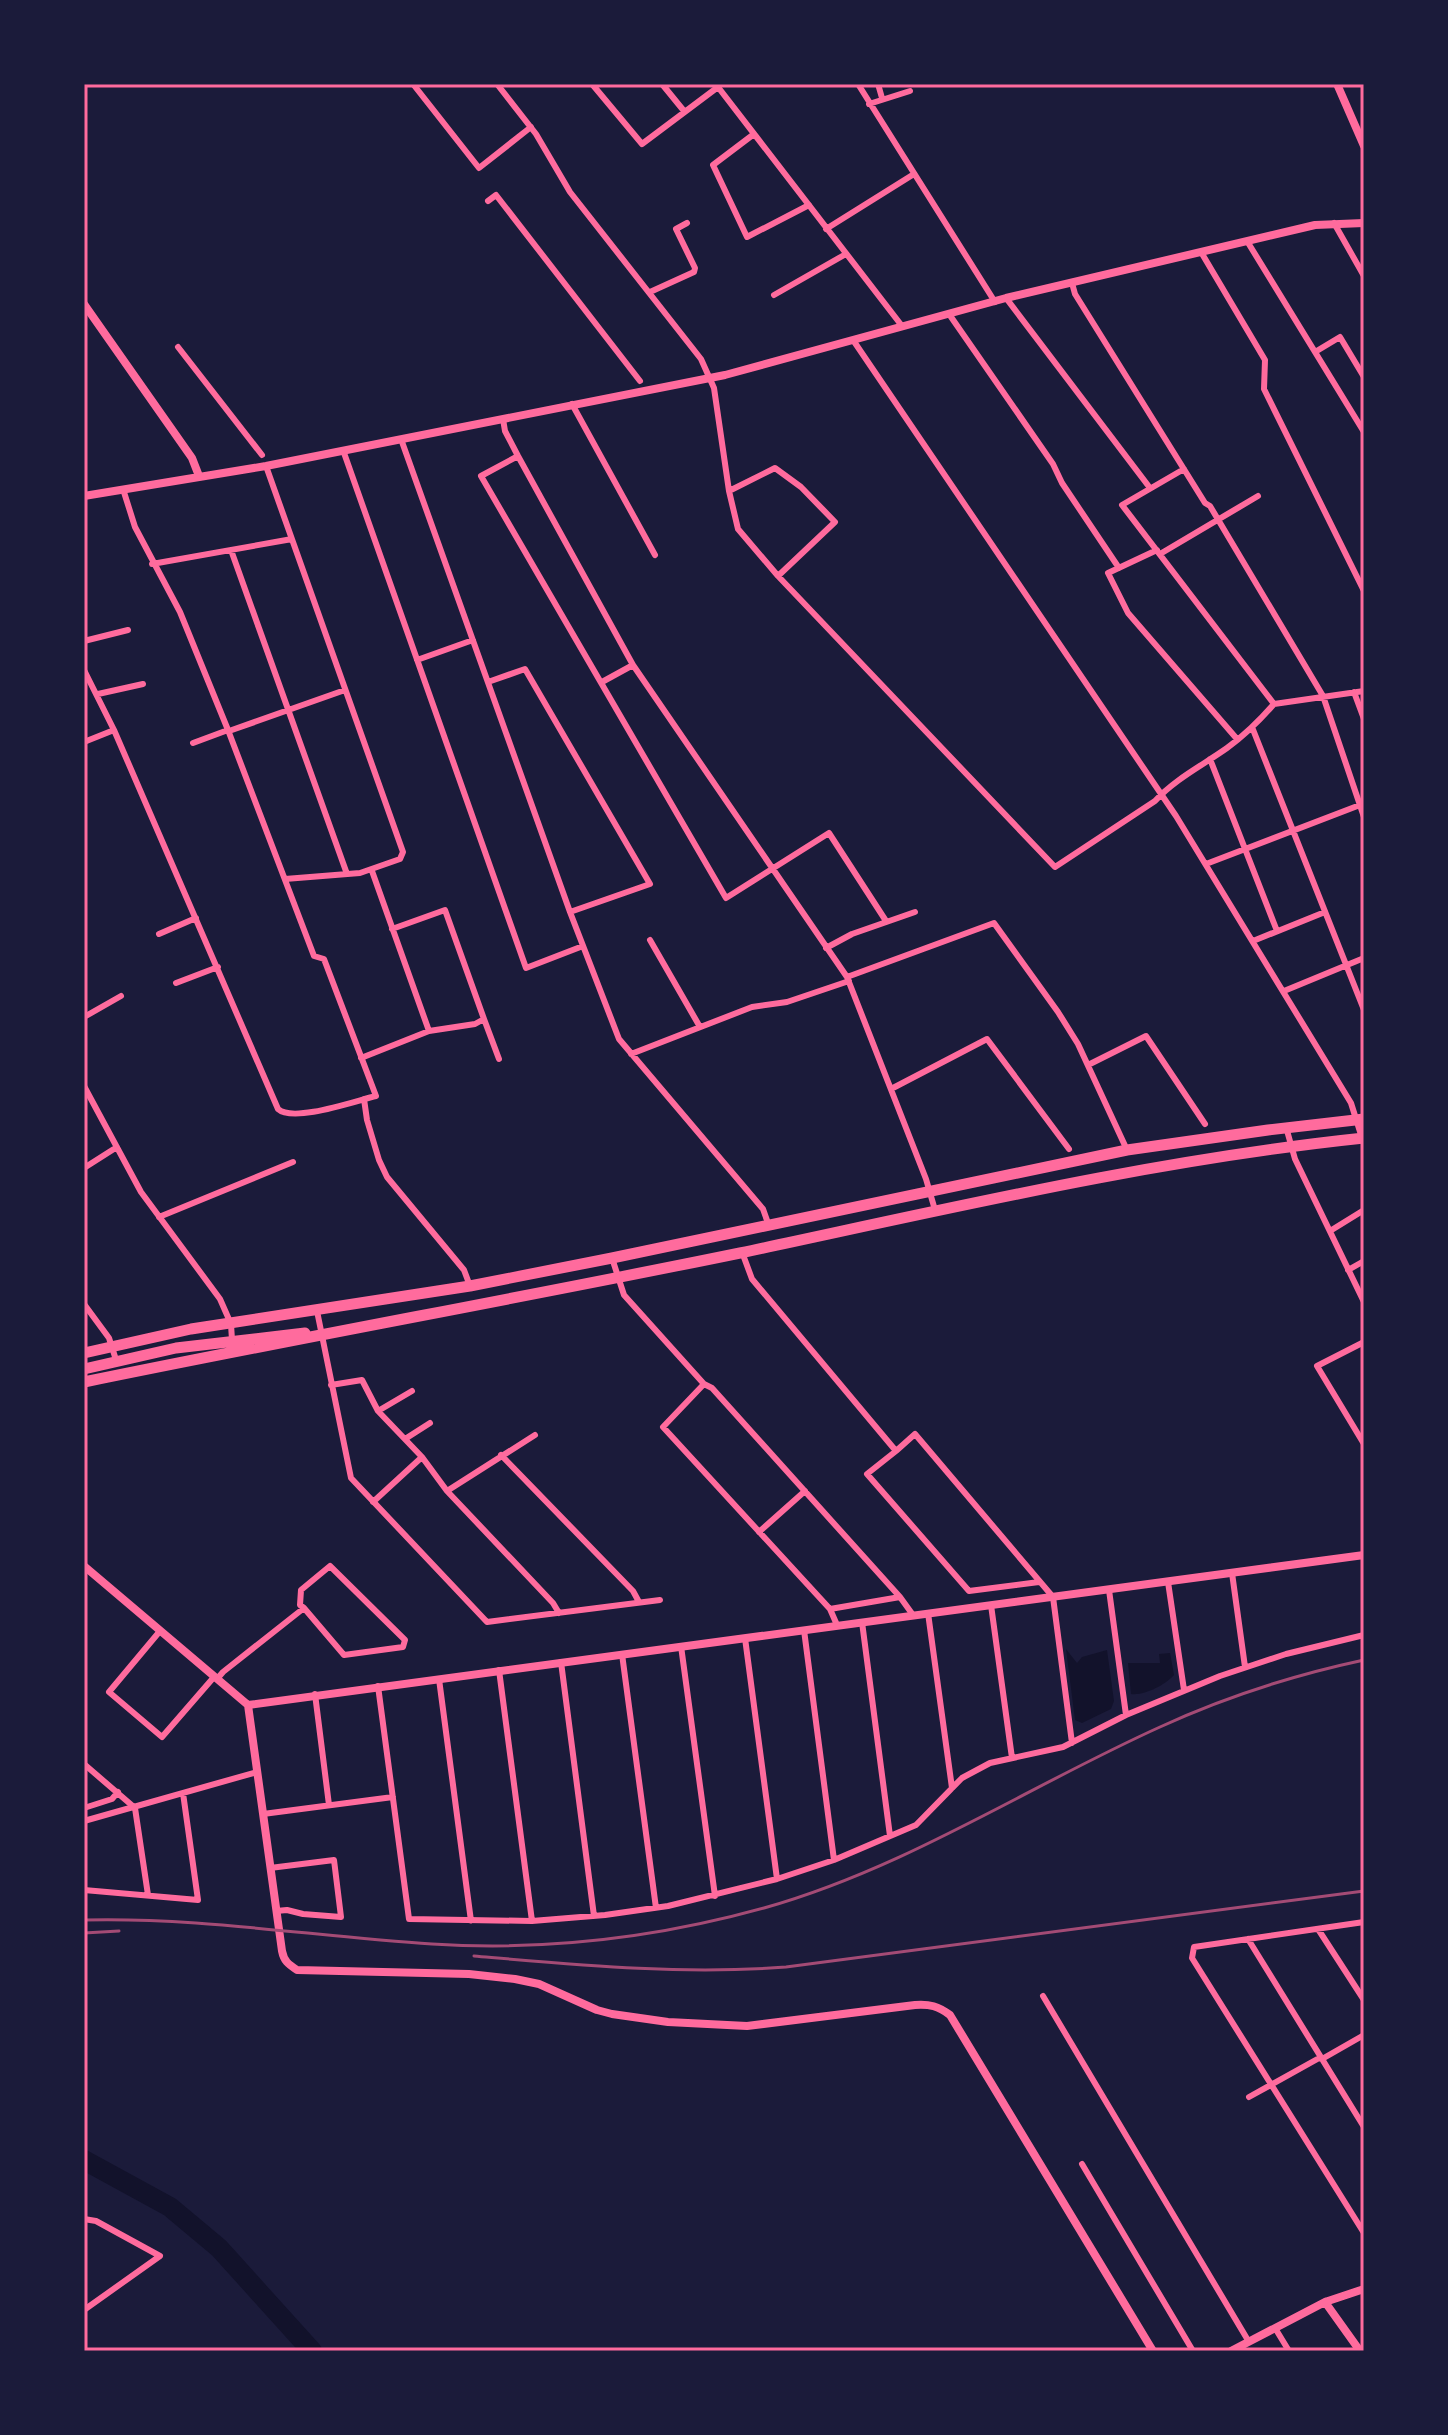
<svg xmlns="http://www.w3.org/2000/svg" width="1448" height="2435" font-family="Figtree,sans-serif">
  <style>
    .water { fill: #12122b }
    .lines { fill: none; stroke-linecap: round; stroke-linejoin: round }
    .river { stroke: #12122b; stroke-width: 20 }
    .minor { stroke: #ff6b9d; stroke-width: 6 }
    .tertiary { stroke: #ff6b9d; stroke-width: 8 }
    .trunk { stroke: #ff6b9d; stroke-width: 11 }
    .rail { stroke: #a44b75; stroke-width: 3 }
    .neatline { fill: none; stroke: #ff6b9d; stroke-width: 3 }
  </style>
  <rect width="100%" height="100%" fill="#1b1b3a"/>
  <path class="water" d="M1066,1649L1077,1663L1082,1657L1107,1650L1114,1701L1111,1709L1082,1723L1075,1720Z
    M1170,1653L1174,1675C1165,1685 1144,1696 1131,1694L1128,1663H1160L1159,1654Z"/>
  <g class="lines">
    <path class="river" d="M84,2160L170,2207L219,2248L312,2351"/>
    <path class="minor" d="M413,84L479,168L531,127
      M497,84L536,134L570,192L701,359L714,388L729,491
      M592,84L642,144L718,87L717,84
      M662,84L684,111
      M858,84L995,302
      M878,84L882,98
      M718,87L902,326
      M869,104L910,91
      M754,134L713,165L747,237L809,205
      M488,201L496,195L640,381
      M1334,223L1364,276
      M826,229L914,174
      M1247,241L1364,432
      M1201,252L1265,360L1264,389L1364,591
      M1072,283L1075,294L1205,503L1210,506L1323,696L1364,817
      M650,292L694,272L695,268L676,229L687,223
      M774,295L846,254
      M1006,298L1150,488
      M949,314L1053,464L1062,483L1119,568
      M853,340L1176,816L1351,1103L1362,1138
      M178,347L262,455
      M1315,352L1340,337L1364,377
      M572,404L655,555
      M503,419L505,431L518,456L633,665L847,977L926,1179L935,1210
      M401,439L570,912L619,1039L763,1209L769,1226
      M343,450L526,968L583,946
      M518,456L481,476L726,898L829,833L886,921
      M266,466L403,852L400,859L360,873L285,879
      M1184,469L1122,505L1274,704
      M231,550L347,874
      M1157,550L1108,573L1128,613L1237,739
      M1160,554L1258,496
      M152,564L292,539
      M778,576L835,522L801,487L775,468L729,491L738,529L778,576L1055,867L1155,801C1175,779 1203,765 1227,748C1245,735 1260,720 1274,704L1364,691
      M84,641L128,630
      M417,660L473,640
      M84,670L114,730L278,1109C293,1123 355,1101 376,1096L324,959L314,956L228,730L180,612L135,527L123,489
      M488,682L525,669L650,884L570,912
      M602,682L633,665
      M1354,692L1364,719
      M98,694L143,684
      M1252,727L1364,1010
      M229,731L345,690
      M84,742L114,730
      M193,743L228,730
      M1210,759L1277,931
      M1206,864L1360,805
      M372,871L429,1031
      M159,934L196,918
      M650,940L700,1027
      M1253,941L1325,912
      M826,948L852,934L915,912
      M847,977L994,923L1058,1012L1078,1044L1127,1150
      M176,983L218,967
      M1284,991L1364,958
      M84,1017L121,996
      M484,1019L499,1059
      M631,1054L752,1007L787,1002L849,981
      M361,1058L429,1031L475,1024L484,1019L445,910L392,929
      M1088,1065L1146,1036L1205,1124
      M84,1086L141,1192L220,1299L231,1324L232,1340
      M891,1089L987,1039L1069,1149
      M364,1099L367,1120L379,1160L387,1177L464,1270L470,1286
      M1286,1127L1295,1159L1364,1302
      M84,1168L117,1147
      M159,1217L293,1162
      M1330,1231L1364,1210
      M742,1252L752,1279L896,1451L915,1434L1053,1597L1072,1743
      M612,1258L624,1295L704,1384L712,1388L900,1597L913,1615
      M1348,1270L1364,1261
      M84,1304L109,1338L117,1363
      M317,1311L351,1478L487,1622L660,1600
      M1364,1342L1317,1366L1364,1444
      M704,1384L663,1427L830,1609L837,1625
      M331,1385L362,1380L378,1411L422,1457L447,1491L553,1603L559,1613
      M378,1411L412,1391
      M405,1439L430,1423
      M896,1451L867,1474L969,1591L1039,1582
      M501,1455L633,1591L639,1602
      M447,1491L535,1435
      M373,1502L422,1457
      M759,1532L805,1491
      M1232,1573L1245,1667
      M1168,1582L1184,1690
      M1109,1590L1126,1715
      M991,1605L1012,1758
      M830,1609L900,1597
      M928,1613L952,1788
      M862,1622L890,1836
      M804,1630L834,1860
      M160,1631L109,1692L162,1737L214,1677
      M745,1638L777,1879
      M681,1646L715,1896
      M622,1654L656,1908
      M561,1662L594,1916
      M499,1670L532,1921
      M217,1679L223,1672L304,1608L300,1605L301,1590L330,1566L405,1640L403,1647L344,1655L304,1608
      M439,1679L471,1921
      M378,1686L409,1919L532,1921L605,1915L668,1906L777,1879L834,1860L916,1825L962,1778L990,1763L1063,1747L1126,1715L1220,1676L1286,1654L1364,1635
      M315,1694L329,1805
      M84,1764L135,1808L148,1895
      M84,1808L112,1799L118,1792
      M263,1814L393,1797
      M84,1821L257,1772
      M270,1868L334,1860L341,1917L303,1914L287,1910L276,1911
      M84,1890L198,1900L183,1793
      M1364,1922L1194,1947L1192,1958L1364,2233
      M1318,1929L1364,2000
      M1248,1939L1364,2127
      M1043,1996L1249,2342
      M1322,2059L1364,2035
      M1249,2097L1321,2057
      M1082,2164L1193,2351
      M84,2219L96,2221L160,2256L84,2310
      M1275,2328L1289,2351"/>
    <path class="tertiary" d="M1337,84L1364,146
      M84,304L192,458L199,476
      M84,496L266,466L725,375L1006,298L1315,225L1364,223
      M84,1566L248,1705L282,1951C284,1961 288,1964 297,1970L469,1974L515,1979L539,1984L597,2010L612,2014L668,2022L747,2026L915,2005C930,2004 938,2006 950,2015L1153,2351
      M248,1705L1364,1555
      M1325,2302L1360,2351
      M1231,2351L1325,2302L1364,2289"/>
    <path class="trunk" d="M84,1353L191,1329L470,1286L612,1258L1127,1150L1268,1130L1364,1119
      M84,1369L176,1348L305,1333
      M84,1382C302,1337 521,1298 740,1253C947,1209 1153,1160 1364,1138"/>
    <path class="rail" d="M84,1920C200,1917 317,1937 432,1944C544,1951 656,1938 764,1908C906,1868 1027,1787 1160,1727C1225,1697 1294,1675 1364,1660
      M84,1933L119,1931
      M474,1956C578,1965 681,1975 786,1967L1364,1891"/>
  </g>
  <rect width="1448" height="2435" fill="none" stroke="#1b1b3a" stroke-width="172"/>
  <rect x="86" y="86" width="1276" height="2263" class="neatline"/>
</svg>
